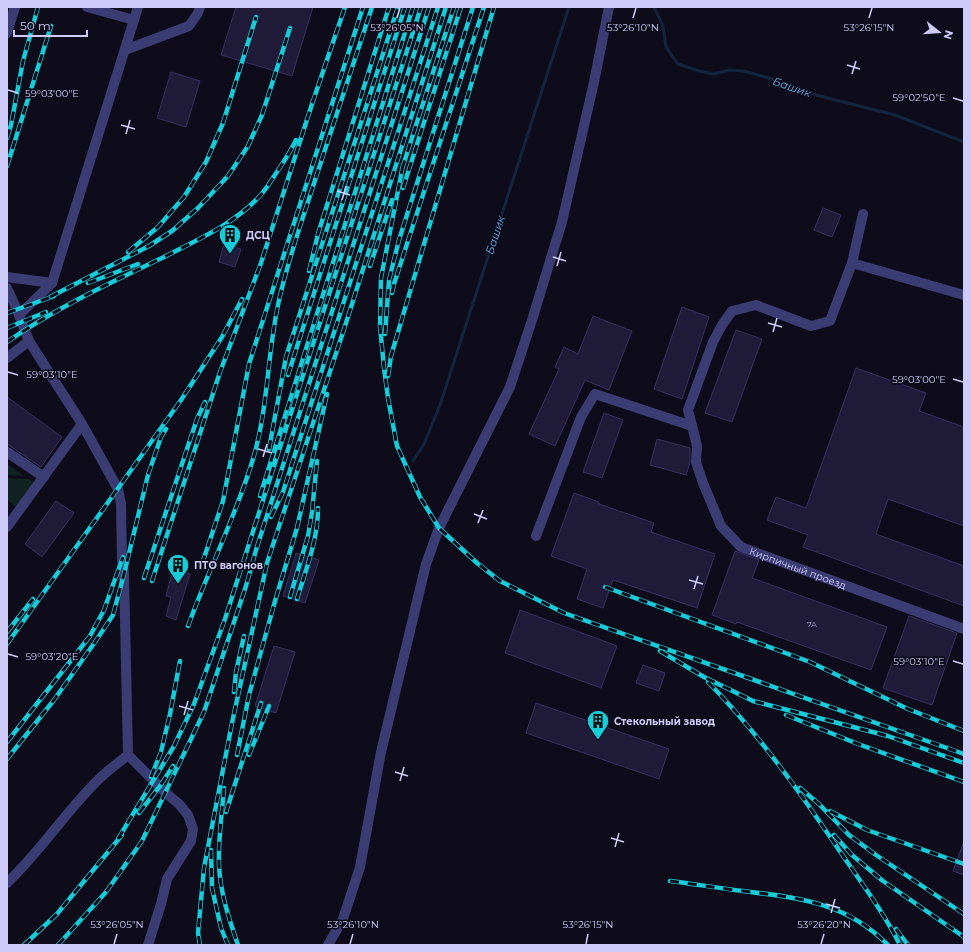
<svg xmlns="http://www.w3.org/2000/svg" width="971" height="952" font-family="Montserrat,sans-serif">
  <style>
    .green { fill: #102322 }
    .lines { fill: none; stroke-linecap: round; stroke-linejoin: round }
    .stream { stroke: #12253e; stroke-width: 3 }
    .building { fill: #201b39; stroke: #372f62 }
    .minor { stroke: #3c3c74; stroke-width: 10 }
    .rail-casing { stroke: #17ccd9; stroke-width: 4.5 }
    .rail { stroke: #0e0c1a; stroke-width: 3; stroke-dasharray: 9; stroke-linecap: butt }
    .ticks { fill: none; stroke: #cfcbf9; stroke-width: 1.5 }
    .labels { text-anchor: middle; stroke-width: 3.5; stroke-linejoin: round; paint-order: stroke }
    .number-label { font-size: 8px; fill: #a39fc9 }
    .poi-label { font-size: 10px; font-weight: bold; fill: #cfcbf9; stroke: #0e0c1a; text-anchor: start }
    .street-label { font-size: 10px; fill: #cfcbf9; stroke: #0e0c1a }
    .water-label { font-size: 11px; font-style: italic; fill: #64b3ee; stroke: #0e0c1a }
    .ticks-label { font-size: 10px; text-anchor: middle; fill: #cfcbf9; stroke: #0e0c1a; stroke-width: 3.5; stroke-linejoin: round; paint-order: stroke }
  </style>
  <rect width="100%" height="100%" fill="#0e0c1a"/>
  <path class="green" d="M7,464L24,476L7,475Z
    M7,478L29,479L36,484L18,508L7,500Z"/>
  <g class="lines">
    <path class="stream" d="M654,7L663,26L666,47L678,64L699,71L714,74L730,70L743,71L769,78L812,94L895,115L964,142
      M413,461L424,444L440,405L569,7"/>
  </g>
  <path class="building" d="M236,7H313L292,76L221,55Z
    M171,72L200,81L186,127L157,118Z
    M823,208L841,215L832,237L814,230Z
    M224,244L241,249L235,267L219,262Z
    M682,307L709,317L682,399L654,389Z
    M593,316L632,331L609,390L585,380L555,446L529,434L559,369L555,367L564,347L578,354Z
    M736,330L762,339L732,422L705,413Z
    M856,368L926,393L919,411L964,427V526L888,499L876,534L964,566V606L803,547L808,535L767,520L776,497L806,508Z
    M7,397L62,437L41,467L7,444Z
    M604,413L623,420L602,478L583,472Z
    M657,439L690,448V463L686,475L650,465Z
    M574,493L599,502V504L654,523L651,532L715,554L697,608L613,580L603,608L577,599L587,569L551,556Z
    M56,501L74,513L42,557L25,544Z
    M735,551L759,560L752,578L887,627L871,670L737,622L736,624L712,615Z
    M296,553L319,560L305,603L283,596Z
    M173,569L190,574L176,620L166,616L171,597L166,596Z
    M520,610L617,646L601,688L505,653Z
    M909,616L957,633L932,705L883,688Z
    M274,646L295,652L276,713L255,706Z
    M643,665L665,673L659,691L636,683Z
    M536,703L669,749L659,779L526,733Z
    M963,844H964V875L953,871Z"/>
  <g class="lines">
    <g class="minor">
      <path d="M87,7L134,20"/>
      <path d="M7,33L15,7"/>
      <path d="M125,50L189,26L198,13L200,7"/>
      <path id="s1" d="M863,214L852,263L830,321L811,326L756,305L732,311L722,325L713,342L688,410L697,446L696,462L703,483L721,526L741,547L964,629"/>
      <path d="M852,263L964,295"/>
      <path d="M7,277L52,283"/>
      <path d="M7,288L17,310L29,341L82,424L118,489L121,504L122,560L124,574L128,755L166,793L179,804L188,815L193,829L191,841L167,879L161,904L148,945"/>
      <path d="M19,315L52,283L138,7"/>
      <path d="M7,358L29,341"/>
      <path d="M7,452L44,477"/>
      <path d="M7,527L82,424"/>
      <path d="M536,536L581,417L595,394L692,426"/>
      <path d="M7,883C41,851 66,811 99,779C108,770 118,763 128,755"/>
      <path d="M328,945L343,919L360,867L381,752L426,564L439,528L510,387L532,320L562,222L594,82L609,7"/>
    </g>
    <g class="rail-casing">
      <path id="rail" d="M7,138L11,125L23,61L38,7
        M403,165L381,278L380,326L384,368L388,398L397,446L420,497L439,528L477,563L500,581L564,613L964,754
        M7,166L51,26
        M402,169L454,7
        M403,188L461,7
        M128,252L158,227L184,197L206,162L223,123L256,17
        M370,266L392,200
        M309,271L318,234L389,7
        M88,283L138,264
        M392,293L394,284L484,7
        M50,297L149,246L172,231L198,208L228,176L248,146L262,115L290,28
        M7,313L54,296
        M7,328L46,312
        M385,334L389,280L399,240L473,7
        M7,342C56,308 110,283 164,257C197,240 232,225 258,198C263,193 267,187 271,181C280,167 289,155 296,140
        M288,375L405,7
        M388,376L391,356L494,7
        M269,449L286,357L398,7
        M260,496L413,7
        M271,517L283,492L438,7
        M202,564L223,501L249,364L363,7
        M144,578L197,419L205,402
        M152,581L220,372L261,263L312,104L345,7
        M605,587L810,662L908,709L964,731
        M290,597L308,536L312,512L317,461
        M297,599C306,569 318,540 318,508
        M188,626C208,571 236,516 253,459C269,406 267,349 280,296C290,253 305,212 318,171C336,116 354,62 372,7
        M7,632L33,599
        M7,644L181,400L222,337L242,299
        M660,651L704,677L753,701L888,736L964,763
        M708,682C758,733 799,791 839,850C860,881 883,911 900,945
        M234,692L236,672L244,636
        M786,715L858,744L964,782
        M7,742L90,636L104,610L123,557
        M237,755L249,695L275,601L297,528L327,394
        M249,755L269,706
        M7,759L54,700L95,642L113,615L124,574L148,475L161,437L166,429
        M151,777L161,752L170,714L180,661
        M224,788C222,814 218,839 219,865C220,892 229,919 238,945
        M800,788L819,804L849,835L876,855L964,914
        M830,811L867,830L964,864
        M226,812L261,703
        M139,813L160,786L173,766
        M834,835L852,855L883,881L964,937
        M118,839L174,746L194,704L225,619L421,7
        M211,850L212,888L221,928L228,945
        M670,881C694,884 718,888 743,891C799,898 846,902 888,945
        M896,929L908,945
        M24,945L57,914L122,835
        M58,945L106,892L142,841L204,712L246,586L256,550L429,7
        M200,945L198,933L204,868L232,723L267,563L346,323L446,7"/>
    </g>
    <use href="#rail" class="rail"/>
  </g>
  <path class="ticks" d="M397,18L400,8M633,18L636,8M869,18L872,8M847,65L860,69M852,74L856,61M8,90L18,93M953,98L963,101M121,125L135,129M126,134L130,120M337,191L350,195M342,200L346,186M553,257L566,261M557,266L561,252M768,323L782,327M773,332L777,318M8,372L18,375M953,379L963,382M258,449L272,453M263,457L267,444M474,514L487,519M478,523L483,510M689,580L703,584M694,589L698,576M8,654L18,657M953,661L963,664M179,706L193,710M184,715L188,701M395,772L408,776M400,781L404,767M611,838L624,842M615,847L619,833M826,904L840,908M831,913L835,899M114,944L117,934M350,944L353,934M586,944L588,934M821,944L824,934"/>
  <defs>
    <g id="building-pin" transform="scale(1.15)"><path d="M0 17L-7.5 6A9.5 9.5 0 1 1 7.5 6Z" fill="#17ccd9" stroke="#0e0c1a"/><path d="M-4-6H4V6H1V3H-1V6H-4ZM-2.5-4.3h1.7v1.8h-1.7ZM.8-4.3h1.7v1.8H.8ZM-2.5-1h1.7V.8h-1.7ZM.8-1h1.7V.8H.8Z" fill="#111"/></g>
  </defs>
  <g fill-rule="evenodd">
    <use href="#building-pin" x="230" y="235"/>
    <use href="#building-pin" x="178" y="565"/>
    <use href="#building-pin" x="598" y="721"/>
  </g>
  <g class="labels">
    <g class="number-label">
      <text x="812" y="627">7А</text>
    </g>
    <g class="poi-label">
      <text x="246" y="239">ДСЦ</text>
      <text x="194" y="569">ПТО вагонов</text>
      <text x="614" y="725">Стекольный завод</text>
    </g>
    <g class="street-label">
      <text dy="4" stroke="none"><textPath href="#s1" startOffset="536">Кирпичный проезд</textPath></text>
    </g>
    <g class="water-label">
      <text transform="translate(792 87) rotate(19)" y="4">Башик</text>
      <text transform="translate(495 235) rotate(-72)" y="4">Башик</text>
    </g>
  </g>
  <g class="ticks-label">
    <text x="397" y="31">53°26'05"N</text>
    <text x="633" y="31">53°26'10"N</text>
    <text x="869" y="31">53°26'15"N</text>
    <text x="52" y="97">59°03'00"E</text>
    <text x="919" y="101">59°02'50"E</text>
    <text x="52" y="378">59°03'10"E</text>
    <text x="919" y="383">59°03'00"E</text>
    <text x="52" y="660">59°03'20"E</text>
    <text x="919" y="665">59°03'10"E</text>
    <text x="117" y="928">53°26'05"N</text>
    <text x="353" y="928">53°26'10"N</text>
    <text x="588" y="928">53°26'15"N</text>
    <text x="824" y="928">53°26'20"N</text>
  </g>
  <rect width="971" height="952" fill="none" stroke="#cfcbf9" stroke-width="16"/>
  <g transform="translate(939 32) rotate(107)" stroke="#0e0c1a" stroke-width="3" paint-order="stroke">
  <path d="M0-3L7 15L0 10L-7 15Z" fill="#cfcbf9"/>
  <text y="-6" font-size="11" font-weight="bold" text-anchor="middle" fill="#cfcbf9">N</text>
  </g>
  <path d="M14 30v6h73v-6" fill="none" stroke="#cfcbf9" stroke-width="2"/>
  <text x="20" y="30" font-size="12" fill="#cfcbf9" stroke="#0e0c1a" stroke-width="3" paint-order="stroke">50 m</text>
</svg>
